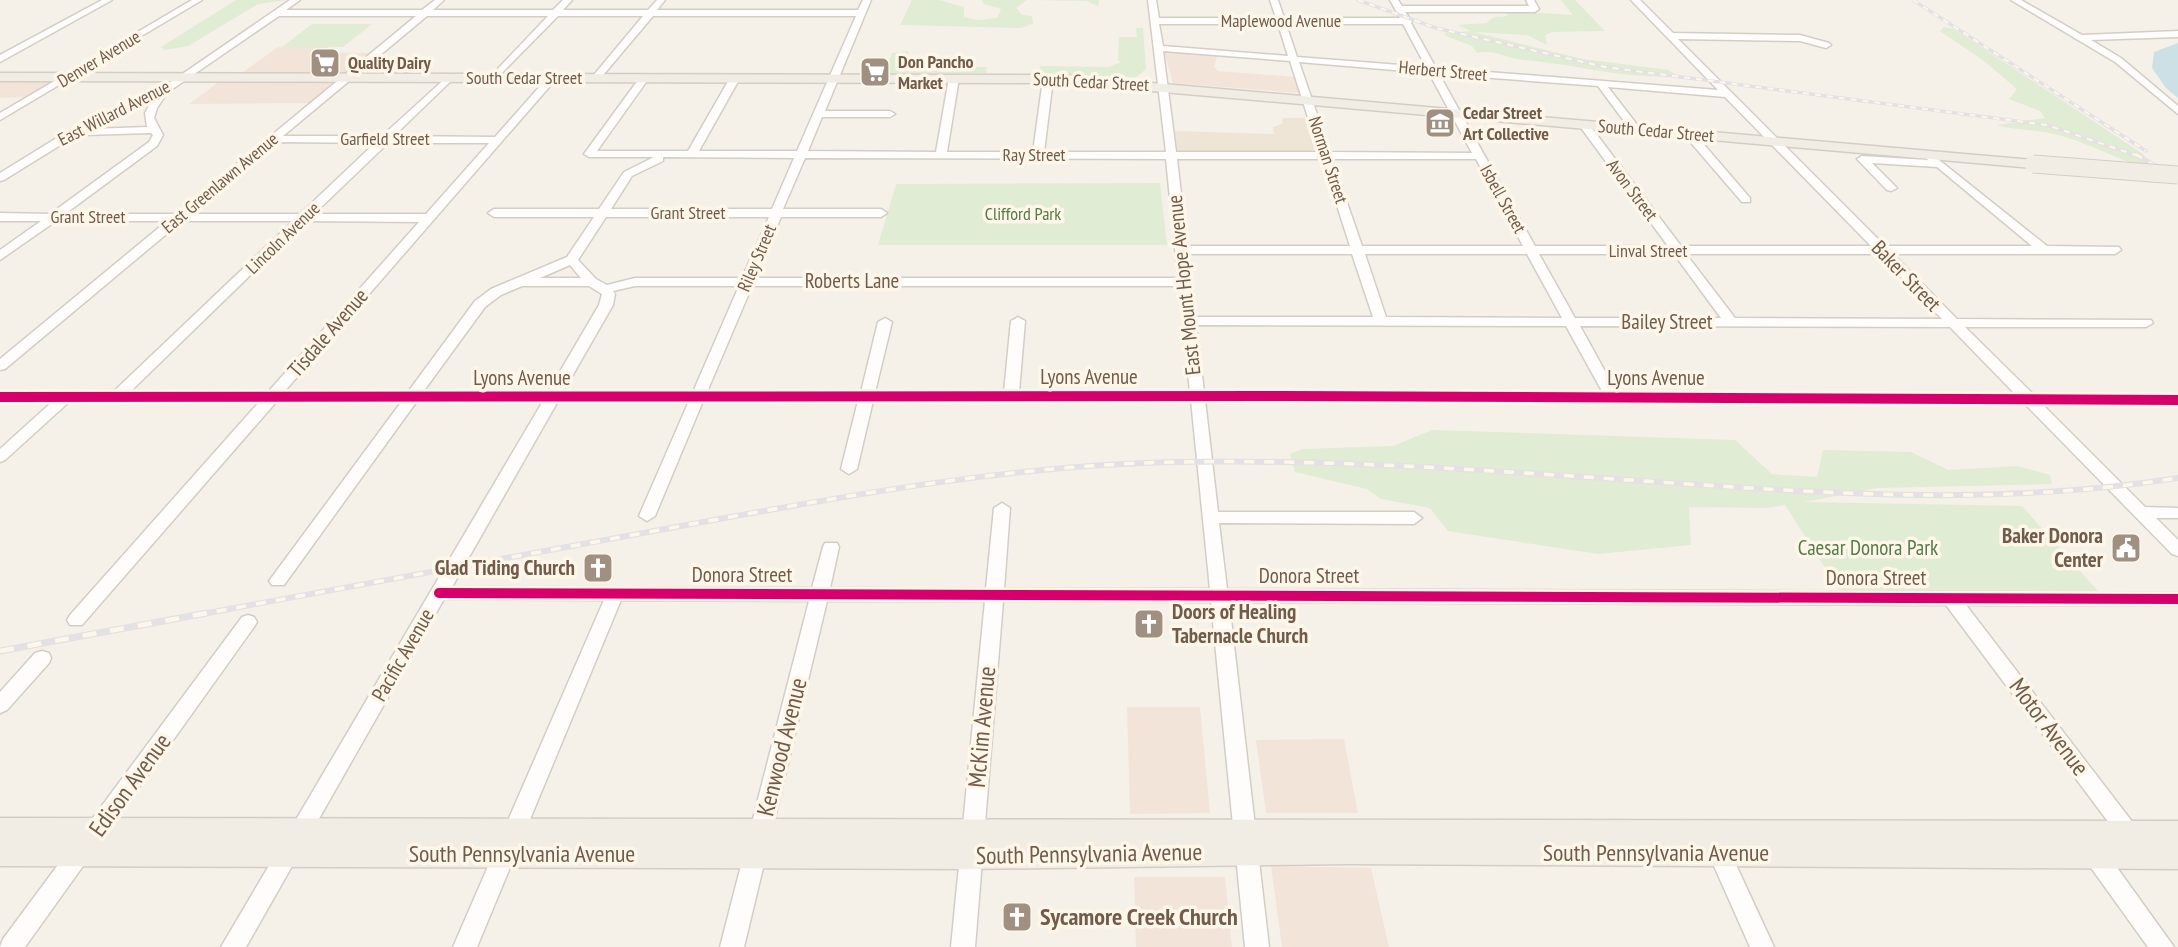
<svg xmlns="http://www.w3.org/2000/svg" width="2178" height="947" font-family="'PT Sans Narrow',sans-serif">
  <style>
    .residential { fill: #eee5d6 }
    .commercial { fill: #f3e4d9 }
    .green { fill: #e0ecd4 }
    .water { fill: #cbe1e5 }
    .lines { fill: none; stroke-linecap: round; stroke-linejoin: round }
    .minor-casing { stroke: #d4cdc6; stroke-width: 3 }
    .major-casing { stroke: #d4cdc5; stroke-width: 3 }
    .minor { fill: #fefdfc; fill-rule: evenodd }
    .major { fill: #f1ede5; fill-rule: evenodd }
    .rail-far3-casing { stroke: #e4e1e4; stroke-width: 3.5 }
    .rail-far2-casing { stroke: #e4e1e4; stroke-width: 4.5 }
    .rail-far1-casing { stroke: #e4e1e4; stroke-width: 6 }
    .rail-casing { stroke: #e4e1e4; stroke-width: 7 }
    .rail-far3 { stroke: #fef7e9; stroke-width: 2; stroke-dasharray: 6; stroke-linecap: butt }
    .rail-far2 { stroke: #fef7e9; stroke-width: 2.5; stroke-dasharray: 8; stroke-linecap: butt }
    .rail-far1 { stroke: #fef7e9; stroke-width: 3.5; stroke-dasharray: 10; stroke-linecap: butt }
    .rail { stroke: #fef7e9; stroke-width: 4.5; stroke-dasharray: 14; stroke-linecap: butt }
    .major-bridge-casing { stroke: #d4cdc5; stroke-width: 19; stroke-linecap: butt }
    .major-bridge { stroke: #f1ede5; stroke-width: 17 }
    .cycleway-casing { stroke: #fef7e9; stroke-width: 15 }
    .cycleway { stroke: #d6006c; stroke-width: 10 }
    .labels { text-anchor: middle; stroke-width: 7; stroke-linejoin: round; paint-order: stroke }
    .far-street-label { font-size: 18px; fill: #715b4b; stroke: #fef7e9 }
    .far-poi-label { font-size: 18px; font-weight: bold; fill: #715b4b; stroke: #fef7e9; text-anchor: start }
    .far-park-label { font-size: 18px; fill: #537c46; stroke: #fef7e9 }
    .street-label { font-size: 21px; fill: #715b4b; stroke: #fef7e9 }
    .poi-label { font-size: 21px; font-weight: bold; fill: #715b4b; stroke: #fef7e9; text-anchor: end }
    .park-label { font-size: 21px; fill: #537c46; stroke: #fef7e9 }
    .near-street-label { font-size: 24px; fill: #715b4b; stroke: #fef7e9 }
    .near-poi-label { font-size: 24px; font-weight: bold; fill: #715b4b; stroke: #fef7e9; text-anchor: start }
  </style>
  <rect width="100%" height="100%" fill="#f5f1e9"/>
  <path class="residential" d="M1283,118H1310L1321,153L1177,152L1175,131L1274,134L1273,127L1282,124Z"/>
  <path class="commercial" d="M278,47H329L325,52L370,53L345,74H240Z
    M1164,51L1218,54L1214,67L1218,71L1295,77L1299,93L1173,83Z
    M0,80H60L30,97L0,98Z
    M220,81H336L311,103L189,104Z
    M1127,707H1200L1210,813L1130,814Z
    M1344,739L1358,813H1266L1256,740Z
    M1271,866L1371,868L1389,947H1282Z
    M1134,877H1225L1232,947H1136Z"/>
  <path class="green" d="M236,0H286L258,4L188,46L165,50L161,47Z
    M912,0H939L964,7V17L978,20L997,18L1001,9L984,4L982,0H1099L1098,6L1087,1L1027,0L1016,8L1022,15L1032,16L1033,24L1020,28L900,25Z
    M1561,0H1575L1605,31L1552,32L1545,35L1547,45L1527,35L1474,32L1583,59L1669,70L1678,76C1624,80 1576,64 1523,60C1505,58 1495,49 1477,53L1472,46L1446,36L1444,33L1471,31L1457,25L1486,23L1494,17L1508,16L1505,11L1573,15Z
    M312,24H372L343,47H282Z
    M1944,27L1954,29L2143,154L2151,165H2137C2108,155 2080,139 2050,133C2037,130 2005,129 1997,125L2045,118L2040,111L2009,99L2017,89L1984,61L1940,31Z
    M1136,28H1143L1146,69L1134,79L1039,73L1040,66L1109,67L1121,62L1118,60L1119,37H1137Z
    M909,51L904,67L962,63V67H987L986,73H885L892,53Z
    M1160,183L1167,245H878L896,184Z
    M1432,430L1735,440L1772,474L1817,477L1823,450L1911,452L1948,470L2018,466L2050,475L2052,484L1877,488L1804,502L2022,506L2098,591H1840L1785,505L1766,508L1689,507L1691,545L1598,554L1448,531L1430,508L1381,499L1367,489L1295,472L1290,454L1302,449L1393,446Z"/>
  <path class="water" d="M2178,43V98L2166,88L2152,68L2154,52Z"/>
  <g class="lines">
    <g class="minor-casing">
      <path id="minor" d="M102,0H112L0,62V55Z
        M192,0H202L0,120V113Z
        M290,0H300L286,10H422L435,0H444L433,10H553L563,0H572L563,10H648L657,0H665L657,10H858L863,0H871L825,111H890L895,114L890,117H822L808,151L936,152L949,78L954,75L959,78L947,152H1033L1043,79L1048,76L1053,79L1044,152H1166L1148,0H1156L1159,18H1276L1270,0H1278L1284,18H1400L1390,0H1398L1402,6H1529L1526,0H1534L1539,9L1535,12H1405L1412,21L1411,23L1436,68L1718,90L1631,0H1640L1673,33L1800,35L1829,43L1831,45L1826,48L1800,41L1678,39L1885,246H2032L1937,167L1872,163L1897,188L1891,191L1887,190L1857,159L1862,156L1928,160L1924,155L1929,152L2047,246L2119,247L2121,250L2115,254H1893L1957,319L2151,320L2153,323L2146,327H1965L2034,395L2178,396V404H2042L2145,507L2178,508V518H2156L2178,540V556L2172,554L2025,404L1205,400L1218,512H1414L1422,518L1414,524L1219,523L1227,589L2178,593V605H1966L2143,836L2140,843L2132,845L2124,843L1946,605L1229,602L1269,947H1245L1211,602L1003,601L975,947H951L985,601H827L744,947H720L809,601L621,600L477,947H453L604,600L444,599L246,947H221L543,401H417L284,585H272L269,581L272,577L402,401H277L82,625H70L67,620L70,615L260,401H70L5,460L0,462V449L53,401H0V393H112L293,221H182L5,369L0,370V359L167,221H56L0,260V250L41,221H0V213L50,214L149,142L153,135L151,133L85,135L80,133L4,180L0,181V173L68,131L162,88ZM279,16H416L176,214H65L157,146L163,135L154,118L157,108L168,92ZM427,16H548L491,76V80L494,81L558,16H643L593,76V80H599L653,16H856L797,151H699L740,78L735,75L730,78L688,151H597L649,78L641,76L584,154L589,157H654L624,172L599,209H494L488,213L494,217H594L567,257L491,289L475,301L408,392H284L557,78L549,76L495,137L394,136L452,80V76L449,75L382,136H283ZM1159,24H1278L1288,56L1163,46ZM1286,24H1403L1426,67L1297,57ZM1163,51L1290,61L1319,152H1176ZM1299,62L1429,73L1472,153L1330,152ZM1439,74L1598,86L1632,132L1636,133L1641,130L1608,87L1725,97L1871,246H1681L1588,123L1584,122L1579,125L1668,246H1535ZM152,100L145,113L147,127L90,129ZM276,142L375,143L300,214H190ZM388,143H489L426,214H314ZM663,157L794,158L772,209H611L632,176L663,161ZM805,158L1166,159L1178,278H755L781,217H881L887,213L881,209H783ZM1177,159H1322L1350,246H1187ZM1332,159H1476L1523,246H1362ZM606,217H769L742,278H635L607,285L596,279L578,260ZM306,221L419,222L268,392L129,393ZM1188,254H1352L1373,317H1196ZM1365,254H1527L1562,318L1386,317ZM1539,254H1674L1721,318H1575ZM1686,254H1878L1942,319L1735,318ZM570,265L581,278H540ZM522,286H589L602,294L599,305L548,392H423L485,307L501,295ZM635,286H739L693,392H563L613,305L615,294L613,291ZM752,286H1179L1190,392H1019L1025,321L1018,317L1011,321L1004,392H875L892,322L885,318L878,322L861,392H707ZM1196,325L1566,326L1603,393L1204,392ZM1580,326L1950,327L2016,395L1617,393ZM1191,400L1210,589H1004L1010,508L1002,503L994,508L986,589L830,588L839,547L837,543H825L823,547L812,588L452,587L558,401H689L639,516L647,521L655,516L703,401H858L841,469L849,474L857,469L873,401Z
        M2011,0H2021L2082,35L2178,31V37L2091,40L2121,58L2178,106V114L2115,62Z
        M1686,133H1694L1750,198V202H1742L1686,137Z
        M248,615L254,617L257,622L254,627L25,947H0L3,939L242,617Z
        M42,651L49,653L51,658L49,663L7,710L0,713V692L35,653Z
        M1717,838L1725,841L1774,947H1750L1706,848L1709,841Z
        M2092,841L2100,844L2174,947H2148L2084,858L2081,851L2084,844Z"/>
    </g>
    <g class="major-casing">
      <path id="major" d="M0,73L1060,75L2033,160L2040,164L2033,168L1060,83L0,81Z
        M0,818L2178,821V869L1350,864L970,869L0,866Z"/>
    </g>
    <use href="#minor" class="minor"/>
    <use href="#major" class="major"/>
    <g class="rail-far3-casing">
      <path id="rail-far3" d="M1358,0L1436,28L1605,67L2047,125L2138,156
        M1913,0L2146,151"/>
    </g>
    <g class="rail-far2-casing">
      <path id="rail-far2" d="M2135,154L2178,179"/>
    </g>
    <g class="rail-far1-casing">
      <path id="rail-far1" d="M197,615C358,585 519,556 681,526C845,496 1010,465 1177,462C1338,459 1498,471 1658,482C1838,494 1998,506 2178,478"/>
    </g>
    <g class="rail-casing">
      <path id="rail" d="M0,651L207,613"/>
    </g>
    <use href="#rail-far3" class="rail-far3"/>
    <use href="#rail-far2" class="rail-far2"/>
    <use href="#rail-far1" class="rail-far1"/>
    <use href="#rail" class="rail"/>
    <g class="major-bridge-casing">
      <path id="major-bridge" d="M2033,164L2178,175"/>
    </g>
    <use href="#major-bridge" class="major-bridge"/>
    <g class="cycleway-casing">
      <path id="cycleway" d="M0,397L1286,396L2178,400
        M439,593L2178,599"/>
    </g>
    <use href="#cycleway" class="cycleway"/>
  </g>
  <defs>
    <g id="supermarket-square" transform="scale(1.575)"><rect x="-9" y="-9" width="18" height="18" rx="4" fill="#9f9082" stroke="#fef7e9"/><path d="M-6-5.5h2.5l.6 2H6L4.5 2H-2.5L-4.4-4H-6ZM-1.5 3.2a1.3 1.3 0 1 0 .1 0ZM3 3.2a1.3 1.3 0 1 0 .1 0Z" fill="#fff"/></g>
    <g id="museum-square" transform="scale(1.575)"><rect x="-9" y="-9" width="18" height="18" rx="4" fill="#9f9082" stroke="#fef7e9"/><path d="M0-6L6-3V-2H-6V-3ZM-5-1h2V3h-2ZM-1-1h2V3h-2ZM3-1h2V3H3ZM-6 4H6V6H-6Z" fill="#fff"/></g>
    <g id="civic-square" transform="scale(1.575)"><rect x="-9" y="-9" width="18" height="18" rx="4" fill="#9f9082" stroke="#fef7e9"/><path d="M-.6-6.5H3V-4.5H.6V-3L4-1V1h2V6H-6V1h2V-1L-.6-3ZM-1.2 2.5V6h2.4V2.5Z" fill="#fff"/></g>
    <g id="church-square" transform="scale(1.575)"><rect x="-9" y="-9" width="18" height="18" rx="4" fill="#9f9082" stroke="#fef7e9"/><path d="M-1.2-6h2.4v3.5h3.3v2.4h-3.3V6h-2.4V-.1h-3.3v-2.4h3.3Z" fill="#fff"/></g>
  </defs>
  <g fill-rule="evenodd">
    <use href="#supermarket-square" x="325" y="63"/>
    <use href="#supermarket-square" x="875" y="72"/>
    <use href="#museum-square" x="1440" y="123"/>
    <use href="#civic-square" x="2126" y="548"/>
    <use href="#church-square" x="598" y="568"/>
    <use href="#church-square" x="1149" y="624"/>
    <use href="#church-square" x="1017" y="917"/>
  </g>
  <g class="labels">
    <g class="far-street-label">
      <text x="1281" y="27">Maplewood Avenue</text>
      <text transform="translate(99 59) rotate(-31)" y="6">Denver Avenue</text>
      <text transform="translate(1443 71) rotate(5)" y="6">Herbert Street</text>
      <text x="524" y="84">South Cedar Street</text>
      <text transform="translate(1091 82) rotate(3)" y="6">South Cedar Street</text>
      <text transform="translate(114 113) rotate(-27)" y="6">East Willard Avenue</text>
      <text transform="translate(1656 131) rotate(5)" y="6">South Cedar Street</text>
      <text x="385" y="145">Garfield Street</text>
      <text x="1034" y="161">Ray Street</text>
      <text transform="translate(1328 160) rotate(72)" y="6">Norman Street</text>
      <text transform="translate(220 183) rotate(-40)" y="6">East Greenlawn Avenue</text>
      <text transform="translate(1632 190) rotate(53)" y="6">Avon Street</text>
      <text transform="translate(1503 199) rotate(61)" y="6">Isbell Street</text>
      <text x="688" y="219">Grant Street</text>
      <text x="88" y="223">Grant Street</text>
      <text transform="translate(283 238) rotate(-44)" y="6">Lincoln Avenue</text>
      <text x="1648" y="257">Linval Street</text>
      <text transform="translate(757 258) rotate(-67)" y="6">Riley Street</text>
    </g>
    <g class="far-poi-label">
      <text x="898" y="68">Don Pancho<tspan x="898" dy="21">Market</tspan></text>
      <text x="348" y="69">Quality Dairy</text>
      <text x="1463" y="119">Cedar Street<tspan x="1463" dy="21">Art Collective</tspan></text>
    </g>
    <g class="far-park-label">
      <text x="1023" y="220">Clifford Park</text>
    </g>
    <g class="street-label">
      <text transform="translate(1906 276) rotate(46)" y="7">Baker Street</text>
      <text x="852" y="288">Roberts Lane</text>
      <text transform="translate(1184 285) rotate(-96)" y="7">East Mount Hope Avenue</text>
      <text x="1667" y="329">Bailey Street</text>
      <text transform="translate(328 333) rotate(-49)" y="7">Tisdale Avenue</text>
      <text x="1089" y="384">Lyons Avenue</text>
      <text x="522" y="385">Lyons Avenue</text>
      <text x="1656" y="385">Lyons Avenue</text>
      <text x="742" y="582">Donora Street</text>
      <text x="1309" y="583">Donora Street</text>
      <text x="1876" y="585">Donora Street</text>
      <text transform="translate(403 655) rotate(-60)" y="7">Pacific Avenue</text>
    </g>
    <g class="poi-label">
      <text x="2103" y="543">Baker Donora<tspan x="2103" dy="24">Center</tspan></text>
      <text x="575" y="575">Glad Tiding Church</text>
      <text x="1172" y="619" text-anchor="start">Doors of Healing<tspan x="1172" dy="24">Tabernacle Church</tspan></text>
    </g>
    <g class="park-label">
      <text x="1868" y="555">Caesar Donora Park</text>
    </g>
    <g class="near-street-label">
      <text transform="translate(982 727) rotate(-85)" y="8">McKim Avenue</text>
      <text transform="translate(2049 727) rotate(53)" y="8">Motor Avenue</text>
      <text transform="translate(782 747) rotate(-76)" y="8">Kenwood Avenue</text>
      <text transform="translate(130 785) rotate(-54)" y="8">Edison Avenue</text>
      <text x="1656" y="861">South Pennsylvania Avenue</text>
      <text x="522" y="862">South Pennsylvania Avenue</text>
      <text transform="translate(1089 854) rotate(-1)" y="8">South Pennsylvania Avenue</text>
    </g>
    <g class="near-poi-label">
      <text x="1040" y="925">Sycamore Creek Church</text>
    </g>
  </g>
</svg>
